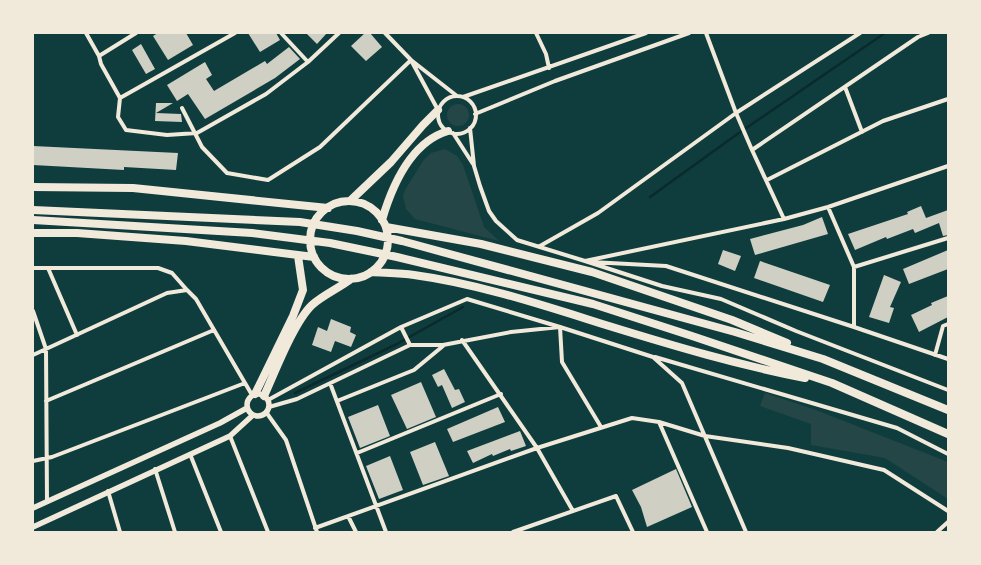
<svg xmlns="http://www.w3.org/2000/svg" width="981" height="565" font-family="'Archivo Narrow',sans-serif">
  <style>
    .green { fill: #244646 }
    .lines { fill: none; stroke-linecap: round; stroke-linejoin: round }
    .stream { stroke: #0a2a2b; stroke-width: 2.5 }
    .building { fill: #cfcfc3 }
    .minor { stroke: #f1e9da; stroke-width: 4 }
    .tertiary { stroke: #f1e9da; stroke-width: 5.5 }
    .trunk { stroke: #f1e9da; stroke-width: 8 }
  </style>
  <rect width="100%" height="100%" fill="#0f3d3e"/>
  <path class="green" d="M447 115a11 11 0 1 1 22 0a11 11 0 1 1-22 0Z
    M445,149L457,156L463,165L484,227L499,241L415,219L406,209L403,196L405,190L423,161L431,153Z
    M765,393L816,410L948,462V499L885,458L811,445V424L760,406Z"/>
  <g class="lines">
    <path class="stream" d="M650,197L736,135L885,33
      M295,393L397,344L463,307"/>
  </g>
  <path class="building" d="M158,33H186L193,45L168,60L153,36Z
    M248,33H276L280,40L260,52Z
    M306,33H327L317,44Z
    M365,33H370L382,47L366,61L351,46Z
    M141,44L155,69L146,74L132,50Z
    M289,47L300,59L275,78L205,119L188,94L177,101L167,85L205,62L212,75L206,79L214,91L265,61L267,64Z
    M156,103H173L156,113L181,114L182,122L155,121Z
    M33,146L178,153L176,170L124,167V170L33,165Z
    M921,206L926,218L948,210V235L943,236L939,223L915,233L913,229L887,239L886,237L855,250L848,234L908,214L907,212Z
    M822,217L828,234L755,255L750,239L803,225Z
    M723,250L741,256L735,271L718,264Z
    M948,250V269L909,284L903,269Z
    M760,261L830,285L823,302L754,278Z
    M884,275L901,282L890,307L894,308L889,323L869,317Z
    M948,296V317L919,332L911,315L932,305L931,303Z
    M331,319L351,327L350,332L356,335L351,347L335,341L331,352L312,345L318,327L327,331Z
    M444,369L455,390L459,389L465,402L452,408L442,385L438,387L432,375Z
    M421,382L436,417L407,429L391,395Z
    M378,405L390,436L360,448L348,417Z
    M498,407L505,422L453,442L447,429Z
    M520,431L526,446L511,451L510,449L493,456L492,454L473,463L467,451Z
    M435,442L449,476L423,485L410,452Z
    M390,456L403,490L379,499L366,466Z
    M676,469L692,507L647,527L641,507L632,490Z"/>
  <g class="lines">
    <path class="minor" d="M86,33L99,56
      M136,33L99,56L101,64L120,98L118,117L126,130L167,135L197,133L266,94L308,62L339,33
      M281,33L308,62
      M385,33L411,60L457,96
      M536,33L546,54L549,68
      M706,33L736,113L752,150
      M412,62L438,110
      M845,87L862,132
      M438 115a19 19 0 1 1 38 0a19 19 0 1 1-38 0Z
      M463,97L646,33
      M120,98L235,33
      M182,108L202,147L227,173L268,180L320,147L411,60
      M475,114L555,81L689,33
      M470,128L474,166L480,186L489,211L496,221L517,240L585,261L784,219L828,207L948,166
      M453,133L473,164
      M767,180L883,121L948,99
      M828,207L854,267V327
      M784,219L752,150L918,37L928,33
      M540,246L598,213L736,113L860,33
      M585,261L662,286L721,299L796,331L948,390
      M591,262L666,266L854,327L948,359
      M854,267L948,238
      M33,268H158L172,273L187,290
      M48,268L77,335
      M33,311L46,349L47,502
      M401,327L410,345
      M462,340L537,448L573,511
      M33,355L167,293L187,290L196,299L252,395
      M935,355L943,326L948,324
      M655,357L897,428L948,454
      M330,383L386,532
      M268,400L401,327L467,299L560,327L562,362L601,427
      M46,401L214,330
      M337,401L414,370L443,346
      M269,407L297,399L410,345H443L511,332L560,327L653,357L682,383L746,532
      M266,412L286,440L317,532
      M659,422L707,532
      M230,436L268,532
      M357,453L501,394
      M190,454L221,532
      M33,461L52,457L245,383
      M155,469L175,532
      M108,491L120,532
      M348,516L356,532
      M315,528L537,448L632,418L659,422L705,436L788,448L884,470L948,511
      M513,532L616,496L633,532
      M937,532L948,522"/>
    <path class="tertiary" d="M247 405a11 11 0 1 1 22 0a11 11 0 1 1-22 0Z
      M33,508L220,423L247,408
      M33,527L230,436L253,415"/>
    <path class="trunk" d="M33,187L133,188L328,208
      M350,201L391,162L423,125L438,110
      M310 240a39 39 0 1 1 78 0a39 39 0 1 1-78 0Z
      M33,210L300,222L357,231L402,241L735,332L823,359L948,410
      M33,220L252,233L330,243L397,257L593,304L692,336L832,383L948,434
      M382,220C392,186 411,142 448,131
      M386,227L481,244L592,272L732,320L787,343
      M33,233H77L186,241L314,257
      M371,272C385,273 400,273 414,275C480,284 545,306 609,326C674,346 738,365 805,378
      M255,394L293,316L303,290L298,256
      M264,396C275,372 294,322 312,305C323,295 339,288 351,279"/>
  </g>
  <rect width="981" height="565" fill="none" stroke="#f1e9da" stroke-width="68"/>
</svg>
